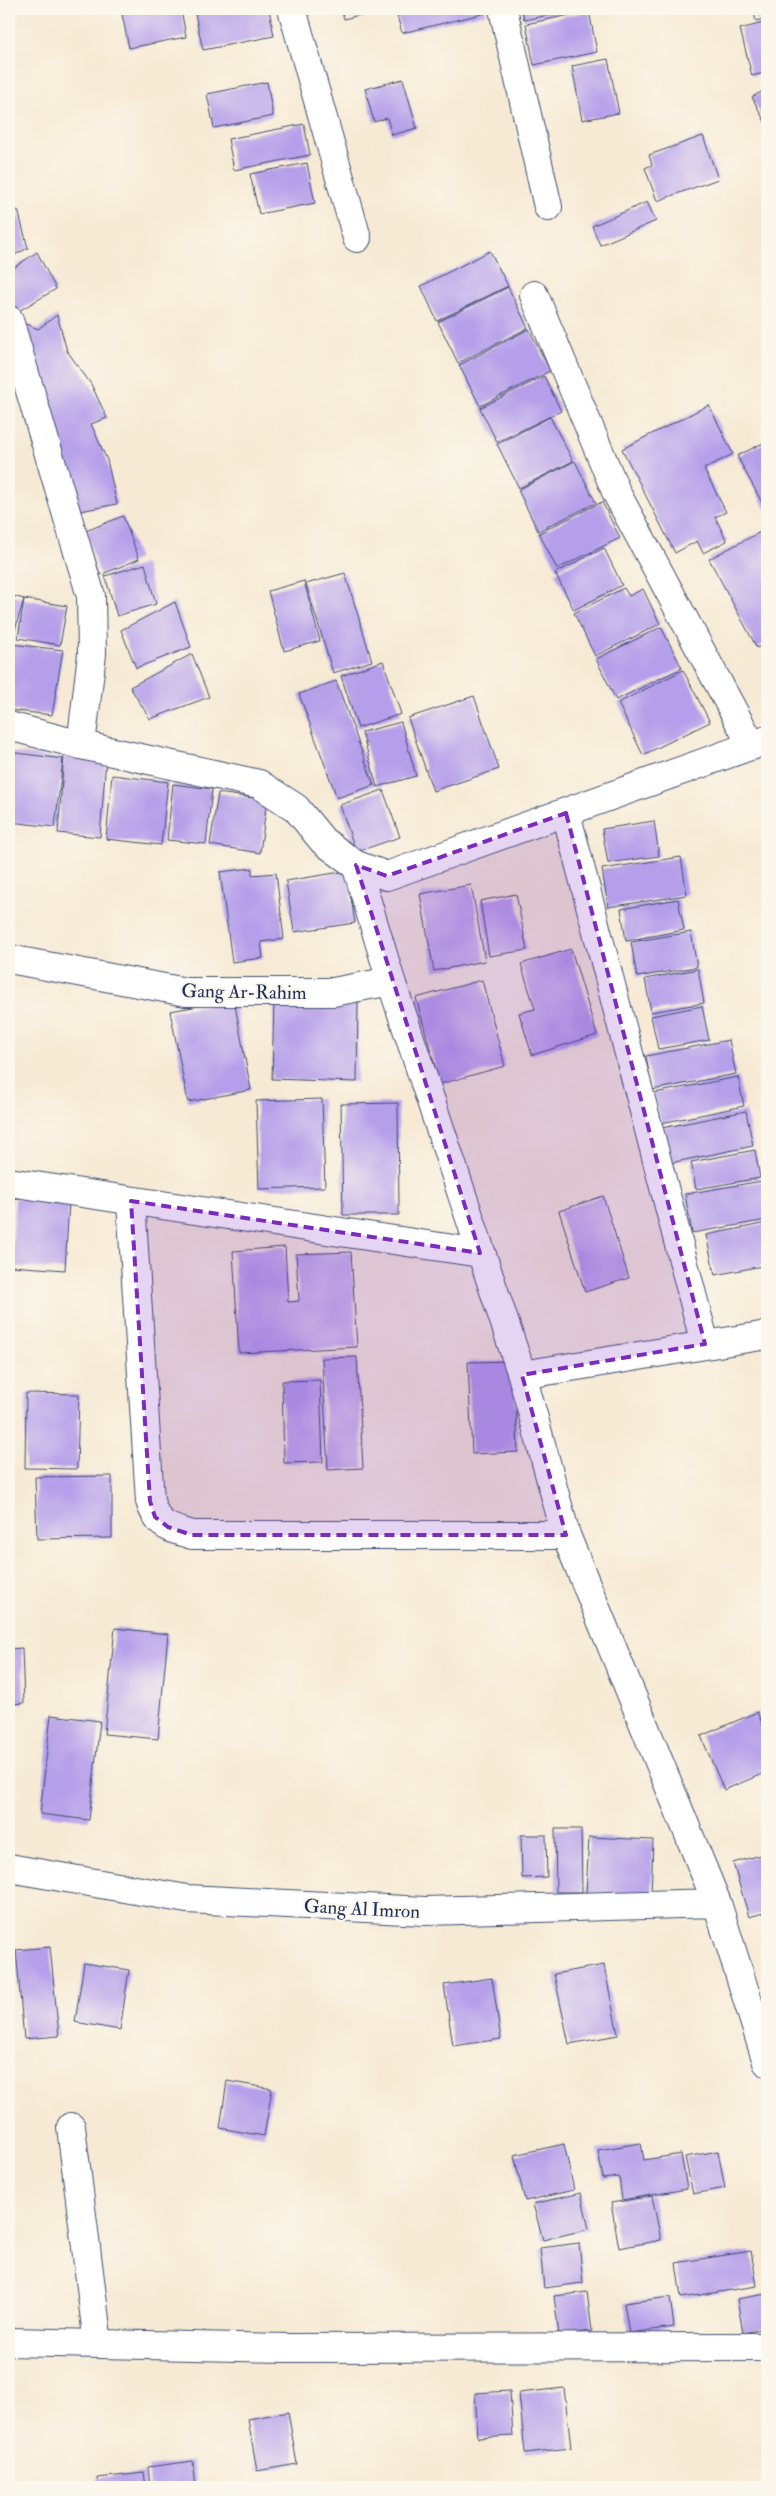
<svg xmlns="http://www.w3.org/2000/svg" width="776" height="2496" font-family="'IM FELL Double Pica',serif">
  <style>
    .building { fill: #b59fea }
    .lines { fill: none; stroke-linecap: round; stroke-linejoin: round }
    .street-casing { stroke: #3c4b70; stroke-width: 30 }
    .street { stroke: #fff; stroke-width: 28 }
    .marked { fill: #7b2cbf; fill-opacity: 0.2; stroke: #7b2cbf; stroke-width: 4; stroke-dasharray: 10 6; stroke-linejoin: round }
    .labels { text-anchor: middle; stroke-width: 4.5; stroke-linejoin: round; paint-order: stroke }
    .street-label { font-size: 19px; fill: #1b2f5e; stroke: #fbf7ec }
  </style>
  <rect width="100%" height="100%" fill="#fbf7ec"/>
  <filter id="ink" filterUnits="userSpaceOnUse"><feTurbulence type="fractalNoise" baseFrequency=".02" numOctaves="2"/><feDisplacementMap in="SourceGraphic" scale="10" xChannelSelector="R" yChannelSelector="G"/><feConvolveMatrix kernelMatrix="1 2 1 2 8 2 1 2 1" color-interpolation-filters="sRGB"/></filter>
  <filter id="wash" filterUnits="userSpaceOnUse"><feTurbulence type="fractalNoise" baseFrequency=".0096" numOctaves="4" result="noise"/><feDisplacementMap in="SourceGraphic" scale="20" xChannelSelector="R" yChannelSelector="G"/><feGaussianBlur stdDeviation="1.12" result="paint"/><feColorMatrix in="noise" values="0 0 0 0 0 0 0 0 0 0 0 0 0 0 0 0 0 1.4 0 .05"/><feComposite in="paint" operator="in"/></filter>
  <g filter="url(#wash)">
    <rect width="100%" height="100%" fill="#f6ead4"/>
    <g id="blocks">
      <path class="building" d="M121,9H181L186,37L129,48Z
        M194,9H269L274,36L203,50Z
        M341,9H382L344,19Z
        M395,9H485L486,13L402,33Z
        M522,9H574V10L524,20Z
        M753,9H767V18L756,21Z
        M589,11L597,52L534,65L526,24Z
        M767,22V72L752,76L740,29Z
        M608,59L619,113L582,120L572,66Z
        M403,79L417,128L392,135L387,118L374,122L365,89Z
        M267,82L273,116L214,128L207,94Z
        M767,89V126L752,97Z
        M304,124L310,155L234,170L228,139Z
        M703,136L718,179L657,201L645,168L652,165L649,155Z
        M307,163L315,203L259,214L250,174Z
        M647,202L656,221L600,245L592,226Z
        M18,210L28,248L9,258V215Z
        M490,251L508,286L437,321L421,286Z
        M37,252L56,289L17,312L9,294V271Z
        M508,287L528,328L458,363L438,322Z
        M57,315L67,351L91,384L107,418L91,424L107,460L117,504L75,512L13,334L27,324L38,329Z
        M529,329L550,371L480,406L459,365Z
        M544,376L561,411L497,442L480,408Z
        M709,405L733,454L704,469L726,512L715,517L727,541L703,553L697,541L675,553L622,449Z
        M550,417L573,461L519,488L497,444Z
        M767,441V512L737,456Z
        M575,461L596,503L538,531L518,490Z
        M602,502L620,538L557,569L539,533Z
        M123,516L139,559L100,575L86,531Z
        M764,530L767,537V642L757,648L709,559Z
        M604,548L622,585L574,610L555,573Z
        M145,564L156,604L117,616L105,576Z
        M345,573L372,661L333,673L306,584Z
        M304,581L320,641L284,651L268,591Z
        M624,588L629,596L643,589L660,624L595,656L574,613Z
        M9,595L24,599L11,644H9Z
        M24,599L67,606L60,645L18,638Z
        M175,602L191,647L136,668L121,630Z
        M661,627L682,668L616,700L596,659Z
        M11,644L63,650L52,715L9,710Z
        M192,654L209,697L150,719L130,687Z
        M383,661L401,714L358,728L341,676Z
        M683,670L710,722L643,755L618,703Z
        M336,681L374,785L337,798L299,694Z
        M474,696L499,769L433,791L408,718Z
        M401,722L416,776L377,787L362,732Z
        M9,752L63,759L55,827L9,822Z
        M64,755L106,759L100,837L58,833Z
        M112,775L168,782L161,845L106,839Z
        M173,784L212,789L206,844L167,840Z
        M383,790L400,837L356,852L340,805Z
        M218,793L267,800L260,853L210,845Z
        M654,821L659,856L608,863L602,829Z
        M681,857L687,895L608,907L602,869Z
        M252,868V875L276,873L284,939L261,942L263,958L232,962L220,872Z
        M347,871L355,923L294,932L286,881Z
        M471,885L485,961L434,971L420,894Z
        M516,894L527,950L489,956L480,901Z
        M678,899L684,930L626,941L621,909Z
        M691,932L697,967L637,977L631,942Z
        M571,949L597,1035L532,1055L519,1013L535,1009L521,964Z
        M698,969L704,1003L651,1012L645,979Z
        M482,980L505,1066L440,1084L416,998Z
        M274,999L358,1001L357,1082L272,1079Z
        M234,1000L251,1090L188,1102L170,1011Z
        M702,1006L709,1040L658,1049L651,1016Z
        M729,1040L736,1074L652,1090L646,1056Z
        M738,1077L744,1106L661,1123L654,1093Z
        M322,1099L325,1187L259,1189L256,1101Z
        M398,1103L399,1215H343L341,1104Z
        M746,1111L753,1146L670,1163L662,1128Z
        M755,1150L760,1178L696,1189L691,1162Z
        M762,1181L767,1220L692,1233L685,1194Z
        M603,1196L629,1278L585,1292L559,1211Z
        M15,1198L69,1201L65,1270L11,1266Z
        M767,1223V1265L715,1275L706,1235Z
        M285,1247L288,1302L299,1301L296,1254L351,1252L357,1347L239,1353L233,1251Z
        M357,1357L363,1468L328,1470L322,1358Z
        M514,1361L518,1452L472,1454L468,1362Z
        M320,1380L323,1462L284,1463L282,1381Z
        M26,1393L79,1394L77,1469L25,1468Z
        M112,1476V1538L37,1539L35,1477Z
        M115,1628L168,1634L158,1739L104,1734Z
        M22,1648L24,1703L9,1704V1649Z
        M757,1712L767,1735V1772L724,1790L701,1736Z
        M51,1715L100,1721L89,1820L40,1814Z
        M555,1829H581L582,1892H556Z
        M521,1835H546L547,1877L522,1878Z
        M589,1837L653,1840L651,1896L586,1893Z
        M767,1853V1912L749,1917L733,1863Z
        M50,1947L59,2036L24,2039L16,1950Z
        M84,1963L129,1970L120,2030L75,2022Z
        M604,1965L618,2035L569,2044L554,1974Z
        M492,1978L501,2039L453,2046L444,1985Z
        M227,2081L272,2089L264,2136L220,2128Z
        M641,2143L644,2160L681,2154L687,2189L622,2200L619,2177L603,2179L598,2150Z
        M564,2144L574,2190L525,2201L514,2155Z
        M718,2151L725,2188L693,2194L685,2157Z
        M581,2193L589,2229L543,2240L533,2204Z
        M652,2196L661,2240L619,2248L611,2203Z
        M579,2243L583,2283L544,2288L540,2248Z
        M751,2251L757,2286L681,2298L676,2263Z
        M587,2292L592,2331L559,2335L554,2296Z
        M766,2294L767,2328L743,2333L737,2299Z
        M670,2297L674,2327L629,2333L624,2303Z
        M564,2388L571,2448L525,2453L519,2393Z
        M510,2391L513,2436L478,2438L475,2393Z
        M288,2412L297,2464L257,2471L248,2419Z
        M193,2461L196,2487H150L148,2467Z
        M144,2473L146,2487H98L97,2478Z
        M518,2483V2487H470V2486Z"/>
    </g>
  </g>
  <g filter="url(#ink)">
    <use href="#blocks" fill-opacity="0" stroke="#3c4b70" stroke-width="1"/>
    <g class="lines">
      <g class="street-casing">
        <path id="street" d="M292,9L357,238
          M503,9L548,207
          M534,295L617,494L752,746
          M9,320L91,596L92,654L81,745
          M9,726L81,745L259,784L296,808L323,841L356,865L387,876L767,740
          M566,813L705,1344
          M356,865L391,981L522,1375L566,1535L717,1903L767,2062
          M9,959L186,992H333L391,981
          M9,1182L480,1253
          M131,1201L150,1501C158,1527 167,1527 192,1535H566
          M522,1375L767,1335
          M9,1868L187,1899L425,1911L717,1903
          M71,2127L98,2344
          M9,2342L287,2348L767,2347"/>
      </g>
      <use href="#street" class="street"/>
    </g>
  </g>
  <path class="marked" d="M566,813L705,1344L522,1375L566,1535H192L168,1527L155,1517L150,1501L131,1201L480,1253L356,865L387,876Z"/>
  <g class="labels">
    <g class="street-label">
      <text transform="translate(244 991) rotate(1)" y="7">Gang Ar-Rahim</text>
      <text transform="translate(362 1908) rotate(3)" y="7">Gang Al Imron</text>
    </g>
  </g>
  <rect width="776" height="2496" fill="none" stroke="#fbf7ec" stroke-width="30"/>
</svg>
